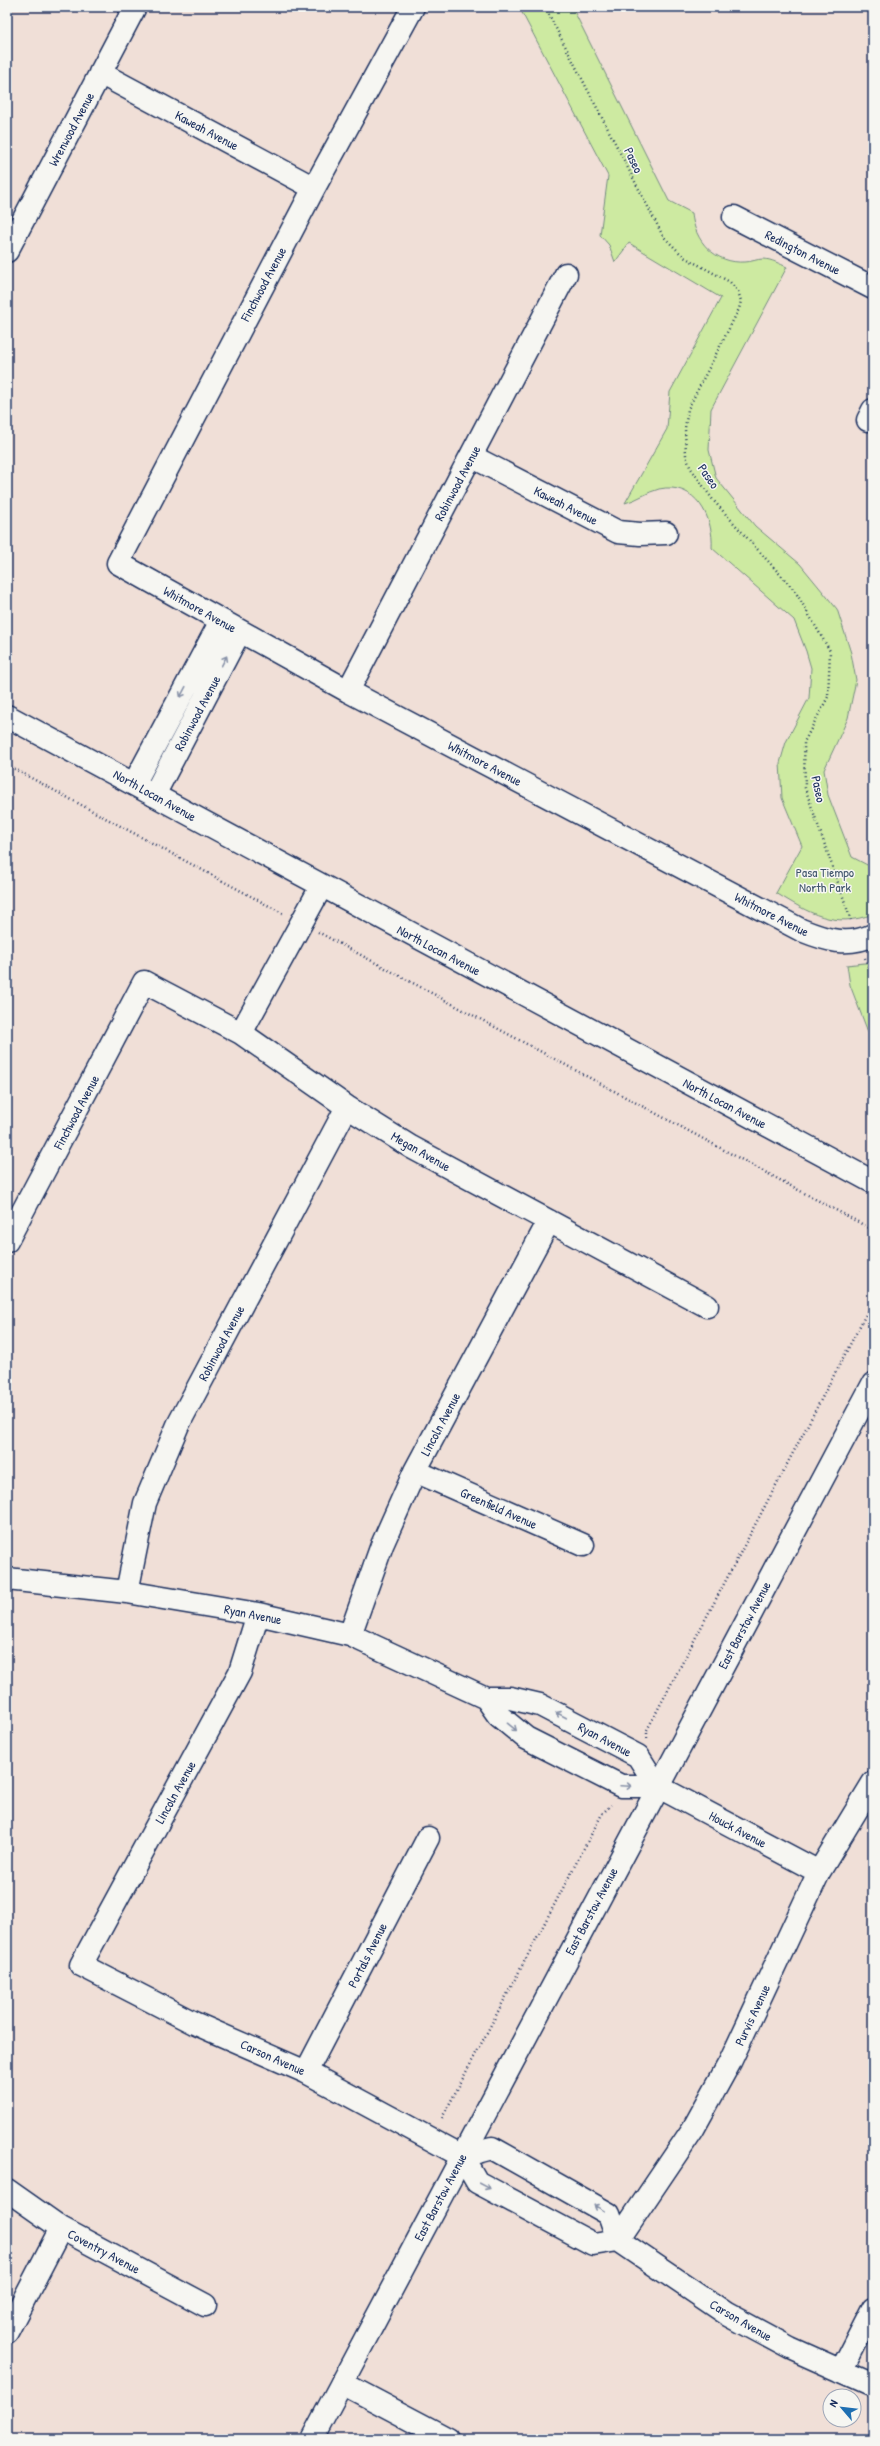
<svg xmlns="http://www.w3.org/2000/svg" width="880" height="2446" font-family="'Patrick Hand',sans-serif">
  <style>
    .green { fill: #cdeaa1; stroke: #748c80 }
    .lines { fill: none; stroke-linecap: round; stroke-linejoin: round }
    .minor-casing { stroke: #1b2f5e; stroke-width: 25 }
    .tertiary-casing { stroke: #1b2f5e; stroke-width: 25 }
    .path { stroke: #1b2f5e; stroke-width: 2.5; stroke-dasharray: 1 3; stroke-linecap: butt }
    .minor { stroke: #f6f6f2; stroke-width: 22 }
    .tertiary { stroke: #f6f6f2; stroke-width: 22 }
    .oneway { stroke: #8892a8 }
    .labels { text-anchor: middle; stroke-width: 3; stroke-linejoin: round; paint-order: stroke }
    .street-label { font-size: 13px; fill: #1b2f5e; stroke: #f6f6f2 }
    .park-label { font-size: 13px; fill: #3f546b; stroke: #f6f6f2 }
  </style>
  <rect width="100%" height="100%" fill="#f0dfd7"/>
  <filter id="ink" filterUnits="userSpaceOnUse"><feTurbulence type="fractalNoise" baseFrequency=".025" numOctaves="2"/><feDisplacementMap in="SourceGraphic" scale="8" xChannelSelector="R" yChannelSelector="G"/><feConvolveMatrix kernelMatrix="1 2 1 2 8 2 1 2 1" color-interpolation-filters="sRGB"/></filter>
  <g filter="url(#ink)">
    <path class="green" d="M519,7H572L669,201L692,213C694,241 715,264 745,262C751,262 757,259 763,259C771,259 780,264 787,267L711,409L709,450L716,478L755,526L800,564L837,609L851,653L856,680L848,718L824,770L828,795L852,857L873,868V914C834,929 809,913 776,893L802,846L782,798L780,763L786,742L809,698L811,668L806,651L794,620L712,548C714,518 696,481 659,489C647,492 637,500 625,503L667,429L670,392L721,298L629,243L615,262L609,245L600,235L608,176Z
      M873,962V1045L850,985L847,965Z"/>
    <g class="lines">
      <g class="minor-casing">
        <path id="minor" d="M413,7L314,188L118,563L348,691L801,930C826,940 847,947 873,935
          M100,73L314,188
          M734,217L873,288
          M7,251L135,7
          M868,420L873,410
          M471,456L618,532L640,534L666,533
          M348,691L566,274
          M134,784L221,621
          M154,795L240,631
          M241,1033L321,887
          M7,1241L144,982L241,1033L347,1107L411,1147L707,1306
          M415,1471L583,1545
          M7,1579L127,1592L258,1614L350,1635L486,1698H510L540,1705L638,1756L657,1786
          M127,1592L145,1503L178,1425L347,1107
          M258,1614L240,1672L81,1965L194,2023L306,2072L462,2156L477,2182L593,2244L618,2240
          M350,1635L382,1545L415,1471L549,1221
          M486,1698L498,1715L526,1738L621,1786H657L819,1872
          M306,2072L428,1838
          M462,2156L492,2148L609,2214L618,2240L727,2314L790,2348L873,2385
          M7,2190L61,2228L205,2305
          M618,2240L693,2129L730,2062L819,1872L873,1783
          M7,2332L61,2228
          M841,2371L873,2309
          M342,2383L448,2439"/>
      </g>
      <g class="tertiary-casing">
        <path id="tertiary" d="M7,716L873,1182
          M312,2439L873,1384"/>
      </g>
      <path class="path" d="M545,7L663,236L684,257L730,282L738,291L741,301L739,309L688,409L685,428L686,456L690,467L713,500L795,591L830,651L828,697L804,742L805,788L851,920
        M7,765L284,914
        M318,932L873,1230
        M865,958L873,980
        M647,1738V1730L873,1301
        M442,2118L602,1814L611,1805"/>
      <use href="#minor" class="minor"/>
      <use href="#tertiary" class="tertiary"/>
    </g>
    <defs><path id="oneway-shaft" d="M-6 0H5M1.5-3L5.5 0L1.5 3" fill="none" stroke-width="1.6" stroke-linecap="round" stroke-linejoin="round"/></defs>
    <g class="oneway">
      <use href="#oneway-shaft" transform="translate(224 661) rotate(-62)"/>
      <use href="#oneway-shaft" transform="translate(183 692) rotate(118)"/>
      <use href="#oneway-shaft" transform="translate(561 1715) rotate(-152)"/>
      <use href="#oneway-shaft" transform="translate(512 1727) rotate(39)"/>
      <use href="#oneway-shaft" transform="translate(626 1786) rotate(3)"/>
      <use href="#oneway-shaft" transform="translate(485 2186) rotate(28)"/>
      <use href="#oneway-shaft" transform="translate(599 2208) rotate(-151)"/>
    </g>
  </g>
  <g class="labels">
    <g class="street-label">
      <text transform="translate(71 129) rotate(-62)" y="5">Wrenwood Avenue</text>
      <text transform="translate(207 130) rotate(28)" y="5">Kaweah Avenue</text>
      <text transform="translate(634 160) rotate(64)" y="5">Paseo</text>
      <text transform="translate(803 252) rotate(27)" y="5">Redington Avenue</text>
      <text transform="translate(263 284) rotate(-62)" y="5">Finchwood Avenue</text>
      <text transform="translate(709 476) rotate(55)" y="5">Paseo</text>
      <text transform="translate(457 483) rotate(-62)" y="5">Robinwood Avenue</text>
      <text transform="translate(566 505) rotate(27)" y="5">Kaweah Avenue</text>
      <text transform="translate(200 609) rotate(29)" y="5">Whitmore Avenue</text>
      <text transform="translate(197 713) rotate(-62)" y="5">Robinwood Avenue</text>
      <text transform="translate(485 763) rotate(28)" y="5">Whitmore Avenue</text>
      <text transform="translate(819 789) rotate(78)" y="5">Paseo</text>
      <text transform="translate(155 795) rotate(29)" y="5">North Locan Avenue</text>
      <text transform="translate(772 914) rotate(27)" y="5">Whitmore Avenue</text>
      <text transform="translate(439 950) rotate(28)" y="5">North Locan Avenue</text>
      <text transform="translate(725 1103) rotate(28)" y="5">North Locan Avenue</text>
      <text transform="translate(76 1112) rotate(-62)" y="5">Finchwood Avenue</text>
      <text transform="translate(421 1151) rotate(30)" y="5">Megan Avenue</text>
      <text transform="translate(221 1343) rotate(-62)" y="5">Robinwood Avenue</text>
      <text transform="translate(440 1424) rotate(-62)" y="5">Lincoln Avenue</text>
      <text transform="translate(499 1508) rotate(24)" y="5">Greenfield Avenue</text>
      <text transform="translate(253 1614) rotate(11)" y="5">Ryan Avenue</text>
      <text transform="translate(744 1625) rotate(-62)" y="5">East Barstow Avenue</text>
      <text transform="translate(605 1739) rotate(28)" y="5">Ryan Avenue</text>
      <text transform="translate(175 1792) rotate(-61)" y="5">Lincoln Avenue</text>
      <text transform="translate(738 1829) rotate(28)" y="5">Houck Avenue</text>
      <text transform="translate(591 1911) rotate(-62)" y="5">East Barstow Avenue</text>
      <text transform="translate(367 1955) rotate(-63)" y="5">Portals Avenue</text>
      <text transform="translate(752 2015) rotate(-65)" y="5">Purvis Avenue</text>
      <text transform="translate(273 2057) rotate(24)" y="5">Carson Avenue</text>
      <text transform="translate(440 2197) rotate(-62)" y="5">East Barstow Avenue</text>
      <text transform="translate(104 2251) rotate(28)" y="5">Coventry Avenue</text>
      <text transform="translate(741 2320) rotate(30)" y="5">Carson Avenue</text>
    </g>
    <g class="park-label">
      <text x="825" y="877">Pasa Tiempo<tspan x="825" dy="15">North Park</tspan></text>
    </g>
  </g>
  <rect width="880" height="2446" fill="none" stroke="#f6f6f2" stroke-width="24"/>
  <rect x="12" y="12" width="856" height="2422" fill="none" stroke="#1b2f5e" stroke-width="1.5" filter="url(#ink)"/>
  <g transform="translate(842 2408) rotate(298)"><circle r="19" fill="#f6f6f2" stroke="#9ea6b7"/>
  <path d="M0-3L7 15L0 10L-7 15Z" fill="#1f6fb2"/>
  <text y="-6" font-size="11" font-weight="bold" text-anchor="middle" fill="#1b2f5e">N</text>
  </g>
</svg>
